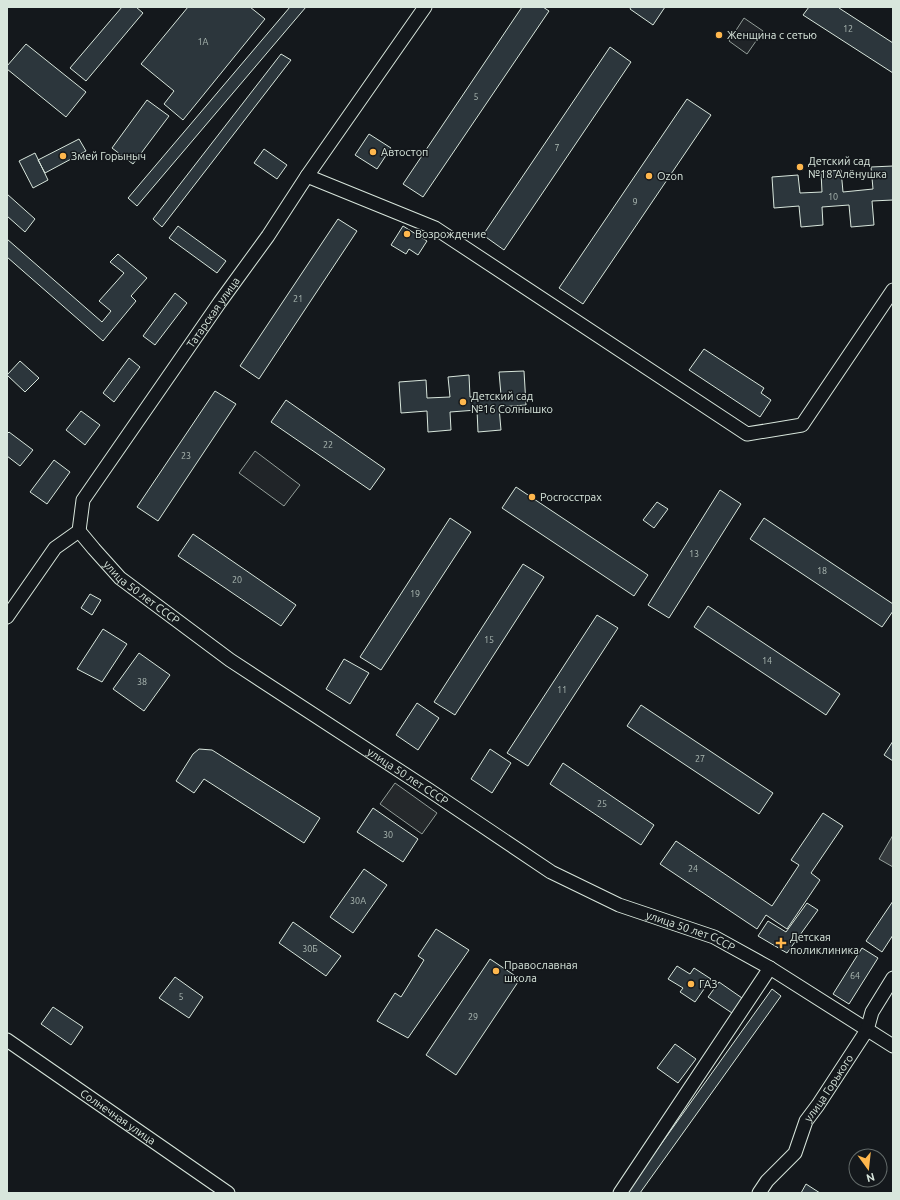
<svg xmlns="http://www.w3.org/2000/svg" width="900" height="1200" font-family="Ubuntu,sans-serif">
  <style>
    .green { fill: #202428; stroke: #939e99 }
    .parking { fill: #24282b; stroke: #939e99 }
    .water { fill: #363b3e; stroke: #939e99 }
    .building { fill: #2c363c; stroke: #d8e6dc }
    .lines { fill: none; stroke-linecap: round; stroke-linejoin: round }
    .minor-casing { stroke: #d8e6dc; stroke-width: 15 }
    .minor { stroke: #14181c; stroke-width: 13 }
    .poi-dot { fill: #ffb74d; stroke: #14181c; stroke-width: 1.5 }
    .labels { text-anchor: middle; stroke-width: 3; stroke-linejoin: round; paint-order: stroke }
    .number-label { font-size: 9px; fill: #adbab4 }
    .poi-label { font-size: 11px; fill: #d8e6dc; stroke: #14181c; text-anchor: start }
    .street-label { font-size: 11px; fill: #d8e6dc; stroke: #14181c }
  </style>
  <rect width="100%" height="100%" fill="#14181c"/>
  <path class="green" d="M744,18L763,31L747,54L729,41Z
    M255,451L300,485L284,506L239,473Z"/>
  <path class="parking" d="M395,783L437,813L422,834L380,804Z"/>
  <path class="water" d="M893,835V867L879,859Z"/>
  <path class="building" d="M122,7H136L143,13L86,81L70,68Z
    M188,7H250L265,19L183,120L164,104L174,91L141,64Z
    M290,7H306L137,206L128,198Z
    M522,7H543L549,11L423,197L403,184Z
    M631,7H665L653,25L630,9Z
    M809,7H840L839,8L893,43V73L803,15Z
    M26,44L86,92L66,117L7,69V66Z
    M610,47L631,62L504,250L483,235Z
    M281,54L291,60L162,227L153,219Z
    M687,99L711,115L583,304L559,288Z
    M147,100L169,116L133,164L112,148Z
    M369,134L391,148L377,169L355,155Z
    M79,139L86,151L45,173L38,160Z
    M264,149L287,165L277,179L254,163Z
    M35,153L48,180L33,188L19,161Z
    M893,166V200L872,201L874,225L851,227L849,205L822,207L823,225L801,227L799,206L774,208L772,177L798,175L800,193L822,192L821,172L841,170L843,192L873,189L871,167Z
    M7,194L35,219L25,232L7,216Z
    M338,219L357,231L259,379L240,366Z
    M178,226L226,261L217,273L169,238Z
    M403,226L427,241L418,255L409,249L406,254L391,245Z
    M7,239L102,322L111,311L99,301L124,273L110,262L118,254L147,278L131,296L136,301L103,341L7,257Z
    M175,293L187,303L155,345L143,336Z
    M704,349L764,388L761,393L771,400L760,417L689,370Z
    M129,358L140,367L114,402L103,393Z
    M20,361L39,378L25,392L7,375Z
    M524,371L526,405L499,407L501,430L478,432L477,410L450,412L451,430L428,432L427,411L401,413L399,382L426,380L427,398L450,397L448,377L469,375L470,397L501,395L499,372Z
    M215,391L236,404L158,521L137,507Z
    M286,400L385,469L370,490L271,422Z
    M81,411L100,425L85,445L66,430Z
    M9,432L33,450L20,466L7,456V434Z
    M54,460L70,472L47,504L30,492Z
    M516,487L648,575L634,596L502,508Z
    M720,490L741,504L669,618L648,605Z
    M657,502L668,509L654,528L643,520Z
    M450,518L471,532L381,670L360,657Z
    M764,518L893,604V611L882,627L750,539Z
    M193,534L296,605L281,626L178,556Z
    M523,564L544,577L455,715L434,702Z
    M90,594L101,600L92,615L81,608Z
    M708,606L840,694L826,715L694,627Z
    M597,615L618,628L528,766L507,753Z
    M103,629L127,644L102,682L77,669Z
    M139,653L170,675L144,711L113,689Z
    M344,659L369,673L350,704L326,689Z
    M417,703L439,718L418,750L396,735Z
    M641,705L773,793L759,814L627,726Z
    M893,741V761L884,755Z
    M199,749L212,750L320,818L304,843L204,779L194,793L176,781L193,754Z
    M490,749L511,763L492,793L471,779Z
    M563,763L654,825L641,845L550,784Z
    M373,808L418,839L403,862L357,832Z
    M823,813L843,826L811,873L820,880L787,929L766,915L757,929L660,864L676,841L772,906L799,865L791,860Z
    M364,869L387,885L353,933L330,917Z
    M893,901V935L882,952L866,941Z
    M807,903L818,910L787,953L758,936L768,921L786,932Z
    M293,922L341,956L326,976L279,943Z
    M436,929L469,950L408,1038L377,1021L395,993L401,997L424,960L418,956Z
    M862,948L878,958L849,1004L833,994Z
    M490,959L520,979L456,1075L426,1055Z
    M677,966L690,974L694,968L711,979L695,1002L680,992L683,988L668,979Z
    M175,977L203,997L189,1018L159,998Z
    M719,982L742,998L732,1013L708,997Z
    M772,989L781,996L640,1193H626Z
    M53,1007L83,1027L71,1045L41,1024Z
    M675,1044L696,1059L678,1083L657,1068Z
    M806,1184L820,1193H801Z"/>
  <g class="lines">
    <g class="minor-casing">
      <g id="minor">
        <path d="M307,176L435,228L747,434L802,425L893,290"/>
        <path id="s1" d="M79,531L94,549L120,578L230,660L429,790L551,872L619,905L714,937L770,968L893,1046"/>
        <path id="s2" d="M7,617L55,548L79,531L83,500L220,302L268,236L307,176L425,7"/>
        <path id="s3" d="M7,1040L228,1193"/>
        <path d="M620,1193L770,968"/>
        <path id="s4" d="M759,1193L767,1181L795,1153L806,1121L818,1105L867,1030L872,1012L893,978"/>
      </g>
    </g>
    <use href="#minor" class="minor"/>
  </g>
  <g class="poi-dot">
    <circle cx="719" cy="35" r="4"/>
    <circle cx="373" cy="152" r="4"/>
    <circle cx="63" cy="156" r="4"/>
    <circle cx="800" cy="167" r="4"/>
    <circle cx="649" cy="176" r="4"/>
    <circle cx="407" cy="234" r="4"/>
    <circle cx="463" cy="402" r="4"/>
    <circle cx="532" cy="497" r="4"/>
    <path d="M779 937h4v4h4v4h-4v4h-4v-4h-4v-4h4z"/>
    <circle cx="496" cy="971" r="4"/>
    <circle cx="691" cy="984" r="4"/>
  </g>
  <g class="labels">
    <g class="number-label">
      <text x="848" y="32">12</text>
      <text x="203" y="45">1А</text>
      <text x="476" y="100">5</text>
      <text x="557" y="151">7</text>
      <text x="833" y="200">10</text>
      <text x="635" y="205">9</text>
      <text x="298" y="302">21</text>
      <text x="328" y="448">22</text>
      <text x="186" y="459">23</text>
      <text x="694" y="557">13</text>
      <text x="822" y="574">18</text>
      <text x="237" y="583">20</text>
      <text x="415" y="597">19</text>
      <text x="489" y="643">15</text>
      <text x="767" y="664">14</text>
      <text x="142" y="685">38</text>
      <text x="562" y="693">11</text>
      <text x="700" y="762">27</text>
      <text x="602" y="807">25</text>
      <text x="388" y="838">30</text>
      <text x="693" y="872">24</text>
      <text x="358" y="904">30А</text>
      <text x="310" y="952">30Б</text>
      <text x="855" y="979">64</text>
      <text x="181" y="1000">5</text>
      <text x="473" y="1020">29</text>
    </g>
    <g class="poi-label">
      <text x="727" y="39">Женщина с сетью</text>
      <text x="381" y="156">Автостоп</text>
      <text x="71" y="160">Змей Горыныч</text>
      <text x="808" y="165">Детский сад<tspan x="808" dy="13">№18 Алёнушка</tspan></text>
      <text x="657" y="180">Ozon</text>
      <text x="415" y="238">Возрождение</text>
      <text x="471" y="400">Детский сад<tspan x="471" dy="13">№16 Солнышко</tspan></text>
      <text x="540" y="501">Росгосстрах</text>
      <text x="790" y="941">Детская<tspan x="790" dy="13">поликлиника</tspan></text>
      <text x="504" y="969">Православная<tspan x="504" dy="13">школа</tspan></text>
      <text x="699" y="988">ГАЗ</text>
    </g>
    <g class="street-label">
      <text dy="4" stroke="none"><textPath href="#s2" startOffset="373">Татарская улица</textPath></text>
      <text dy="4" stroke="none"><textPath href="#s1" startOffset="88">улица 50 лет СССР</textPath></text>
      <text dy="4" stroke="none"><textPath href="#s1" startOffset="412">улица 50 лет СССР</textPath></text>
      <text dy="4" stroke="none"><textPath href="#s1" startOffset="736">улица 50 лет СССР</textPath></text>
      <text dy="4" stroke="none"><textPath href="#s4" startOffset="128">улица Горького</textPath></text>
      <text dy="4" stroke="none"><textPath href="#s3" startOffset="135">Солнечная улица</textPath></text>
    </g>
  </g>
  <rect width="900" height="1200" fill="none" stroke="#d8e6dc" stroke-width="16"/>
  <g transform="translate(868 1168) rotate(165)"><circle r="19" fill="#14181c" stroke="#626a69"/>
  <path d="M0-3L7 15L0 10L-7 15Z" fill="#ffb74d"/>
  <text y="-6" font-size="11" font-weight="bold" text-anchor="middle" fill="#d8e6dc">N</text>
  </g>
</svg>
